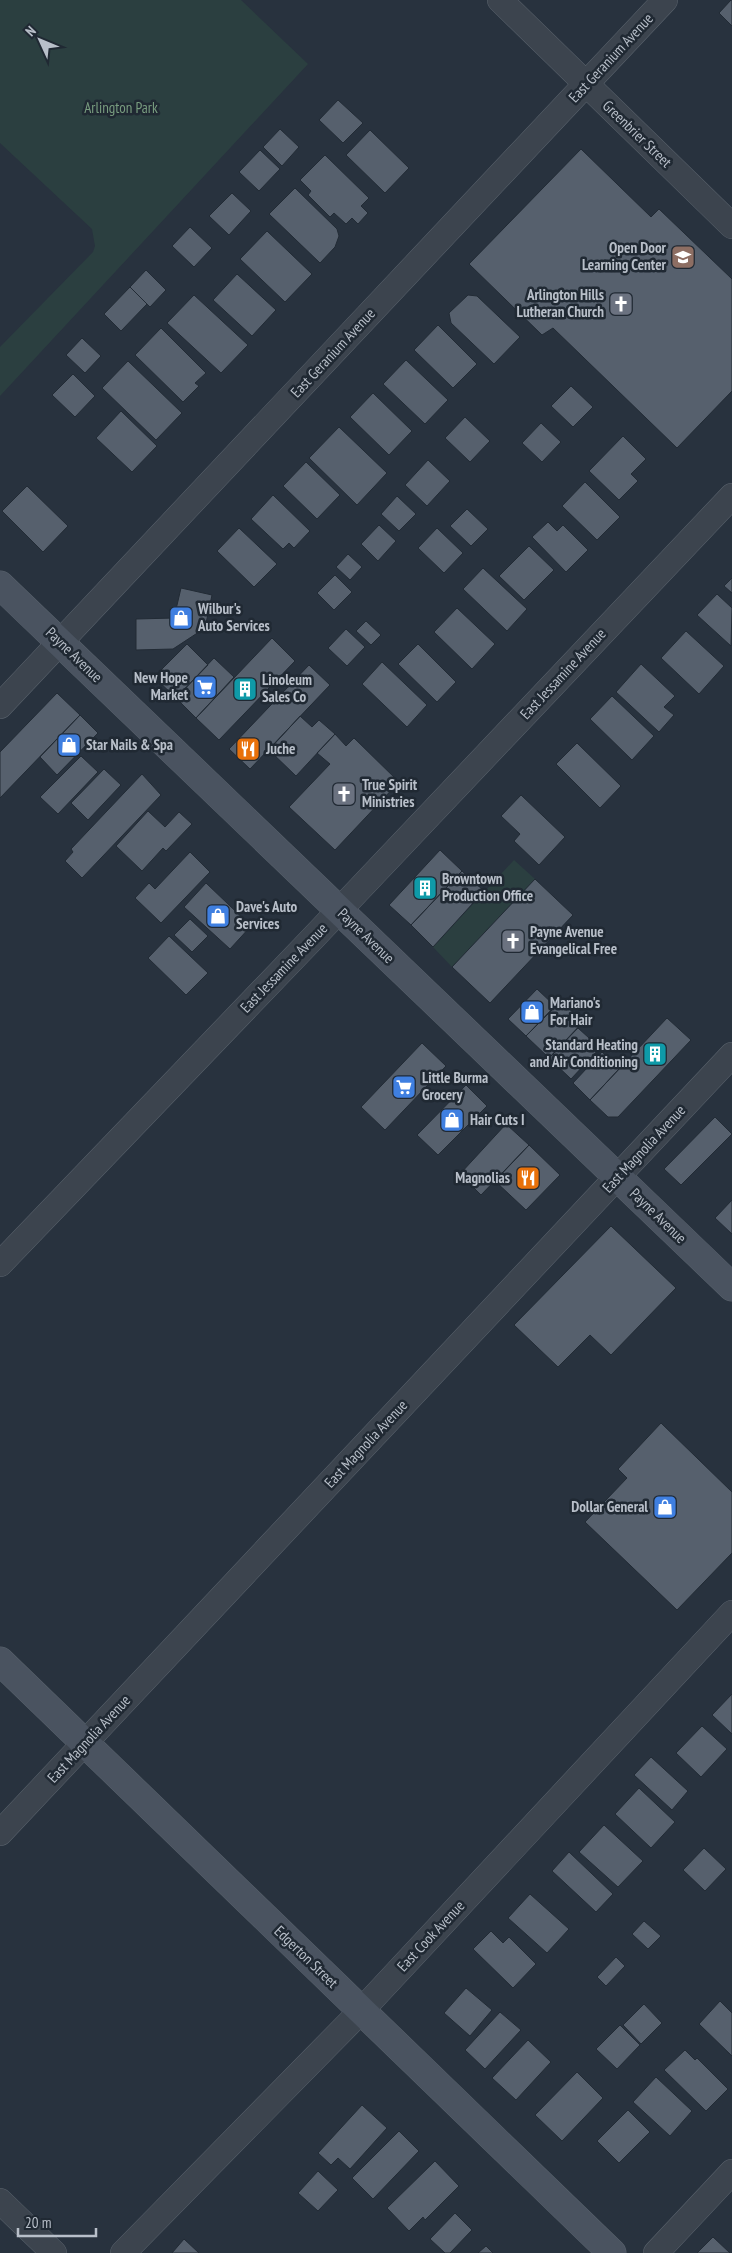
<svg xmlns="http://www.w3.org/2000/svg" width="732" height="2253" font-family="'PT Sans Narrow',sans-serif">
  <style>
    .green { fill: #2b3f40 }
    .building { fill: #56606d; stroke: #222b35 }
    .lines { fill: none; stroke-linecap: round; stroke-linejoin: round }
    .street-casing { stroke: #59626c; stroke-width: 26 }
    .secondary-casing { stroke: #59626c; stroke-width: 29 }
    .street { stroke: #3c444e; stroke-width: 25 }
    .secondary { stroke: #4a5360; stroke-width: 28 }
    .labels { text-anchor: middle; stroke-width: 5; stroke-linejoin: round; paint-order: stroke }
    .street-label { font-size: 15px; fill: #b8bfc9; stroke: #202933 }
    .park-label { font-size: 15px; fill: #789c7f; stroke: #202933 }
    .poi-label { font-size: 15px; font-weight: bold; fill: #b8bfc9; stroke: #202933; text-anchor: start }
  </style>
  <rect width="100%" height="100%" fill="#28323e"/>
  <path class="green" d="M0,0H241L308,64L0,396V347L93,252L95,246L92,229L0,143Z
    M514,860L535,879L452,967L433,947Z"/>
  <path class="building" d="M731,0H732V26L719,13Z
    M338,100L363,123L343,143L319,120Z
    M280,129L299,147L282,166L263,147Z
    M370,130L409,168L385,193L346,155Z
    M581,149L651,217L659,209L732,279V391L677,448L553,328L542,335L469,264Z
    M260,150L280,169L259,191L239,172Z
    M325,155L369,198L361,206L368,213L358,224L352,218L346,224L334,213L330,217L308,195L311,191L300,180Z
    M295,188L337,229L339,236L335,247L320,263L269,214Z
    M232,193L251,211L229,235L209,216Z
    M190,227L212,248L194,267L172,246Z
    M267,231L312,274L285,302L240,259Z
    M146,270L166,290L150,307L130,287Z
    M237,274L276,310L252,336L213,300Z
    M130,287L147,304L121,331L104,314Z
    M194,295L248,345L221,373L167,323Z
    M468,295L477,296L520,337L494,364L451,323L449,313Z
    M438,325L477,364L453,388L414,350Z
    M161,328L206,373L195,383L199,386L183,402L135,355Z
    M82,338L101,356L85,373L66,355Z
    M406,360L448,400L425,424L383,384Z
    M128,361L182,413L156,440L102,388Z
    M73,374L95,396L75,417L52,395Z
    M571,386L593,407L573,427L551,406Z
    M373,393L412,431L389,455L350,417Z
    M121,411L157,446L132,472L96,438Z
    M465,417L490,441L470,462L445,438Z
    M541,423L561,442L542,462L522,443Z
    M339,427L387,473L357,505L309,458Z
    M623,436L646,459L631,474L638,481L619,500L589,471Z
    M428,460L450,481L427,506L405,485Z
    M306,462L340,495L317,519L283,486Z
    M585,482L620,517L597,540L562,506Z
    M27,486L68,526L43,552L2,511Z
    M273,495L310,531L294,548L289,543L283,549L251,519Z
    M397,496L416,514L399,531L381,514Z
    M467,509L488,529L471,546L450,526Z
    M548,522L557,531L563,525L588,550L566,572L532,537Z
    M379,525L396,541L378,561L361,544Z
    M239,528L277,564L254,587L217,551Z
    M437,528L463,553L444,573L418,548Z
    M529,546L554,570L524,600L499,576Z
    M348,554L362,567L350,580L336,567Z
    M483,568L527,609L507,631L463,589Z
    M335,575L352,592L334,610L317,593Z
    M732,578V593L724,586Z
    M181,588L212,595L205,628L173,649L136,650V619L174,618Z
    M717,594L732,608L731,646L697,615Z
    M457,608L495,644L472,669L434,632Z
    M366,621L381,635L371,645L356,631Z
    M346,629L365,647L347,666L328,648Z
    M686,631L724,666L699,694L661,658Z
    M272,638L295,661L219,740L196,718Z
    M187,644L208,665L176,698L154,677Z
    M418,644L456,682L437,702L398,664Z
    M214,658L234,677L196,718L176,698Z
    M382,662L427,705L407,727L362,684Z
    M641,664L675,696L664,707L674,715L659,732L616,692Z
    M309,665L330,685L250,769L229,749Z
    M57,693L80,715L0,798V752Z
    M612,696L654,736L632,760L590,719Z
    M80,715L98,733L57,775L40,757Z
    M300,716L312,727L319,720L335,734L296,776L269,750Z
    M335,734L346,746L354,738L399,782L335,850L289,807L330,764L317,753Z
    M577,743L621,786L600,808L556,764Z
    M81,756L98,772L58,814L40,797Z
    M104,769L121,785L88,820L71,803Z
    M142,774L161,795L82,878L65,861L73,852L71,849Z
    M521,795L565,837L539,865L514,841L520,834L501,816Z
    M148,811L165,827L179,812L192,824L166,851L163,848L142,871L116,846Z
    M440,850L462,871L411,925L389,905Z
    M190,852L210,872L161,923L135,898L149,883L155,889Z
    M462,871L484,891L433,947L411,925Z
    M535,879L573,915L490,1003L452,967Z
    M206,883L251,926L230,949L184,907Z
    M190,919L208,936L192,952L174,935Z
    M169,936L208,973L186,995L148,958Z
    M537,989L555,1006L526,1036L508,1019Z
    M561,1001L583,1022L549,1058L526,1036Z
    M667,1018L691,1040L618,1117H608L590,1100Z
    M578,1028L600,1048L571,1079L549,1058Z
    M422,1043L446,1066L385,1130L361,1107Z
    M602,1052L620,1068L590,1100L573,1083Z
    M466,1085L487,1106L438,1155L417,1135Z
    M715,1117L732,1134L681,1185L664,1169Z
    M506,1124L529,1145L481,1195L460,1174Z
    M529,1145L560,1175L526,1210L495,1181Z
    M732,1200V1234L715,1218Z
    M611,1226L676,1288L611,1355L590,1335L558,1367L514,1325Z
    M661,1423L732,1492V1553L677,1610L585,1522L627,1478L618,1469Z
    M732,1694V1734L712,1715Z
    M702,1726L727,1749L701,1777L676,1753Z
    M651,1757L688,1791L672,1810L634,1775Z
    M639,1788L675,1822L651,1848L615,1814Z
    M604,1825L643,1861L618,1887L579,1852Z
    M704,1848L726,1869L705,1891L683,1870Z
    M569,1852L613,1894L596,1912L552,1871Z
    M530,1894L569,1929L547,1953L508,1918Z
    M644,1921L661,1936L648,1949L632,1934Z
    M491,1931L503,1943L509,1937L536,1964L513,1988L473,1949Z
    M616,1957L625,1966L606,1986L597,1977Z
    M466,1988L492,2010L470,2036L444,2013Z
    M720,2001L732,2013V2056L699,2024Z
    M644,2004L662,2023L641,2044L623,2025Z
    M500,2012L521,2030L485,2069L465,2050Z
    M620,2025L640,2045L617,2069L596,2049Z
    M528,2040L551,2062L516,2100L492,2078Z
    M685,2050L695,2060L697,2058L728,2089L706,2111L664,2070Z
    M577,2072L603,2098L562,2141L535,2115Z
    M656,2077L692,2111L670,2136L633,2102Z
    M362,2105L387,2128L350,2169L338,2158L331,2165L318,2153Z
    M628,2110L650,2132L619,2163L597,2141Z
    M399,2131L419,2151L373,2199L352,2178Z
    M435,2161L459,2186L425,2220L423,2217L409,2231L387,2208Z
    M318,2171L338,2190L318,2211L298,2193Z
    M455,2213L472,2230L450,2253H445L430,2239Z
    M713,2237L730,2253H697Z
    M184,2239L199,2253H172Z
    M486,2246L493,2253H478Z"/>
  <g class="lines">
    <g class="street-casing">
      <path id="street" d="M500,0L732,226
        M0,706L665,0
        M0,1264L313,938L732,496
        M0,1833L732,1055
        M0,2201L54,2253
        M123,2253L361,2011L732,1613
        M656,2253L732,2172"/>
    </g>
    <g class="secondary-casing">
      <path id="secondary" d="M0,585L732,1287
        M0,1661L612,2253"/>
    </g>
    <use href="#street" class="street"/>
    <use href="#secondary" class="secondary"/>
  </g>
  <defs>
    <g id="school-square" transform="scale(1.25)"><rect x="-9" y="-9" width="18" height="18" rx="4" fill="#8d6e63" stroke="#202933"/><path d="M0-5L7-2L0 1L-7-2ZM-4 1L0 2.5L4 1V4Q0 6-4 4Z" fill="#fff"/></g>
    <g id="church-square" transform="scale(1.25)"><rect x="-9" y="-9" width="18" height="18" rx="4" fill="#6b7280" stroke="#202933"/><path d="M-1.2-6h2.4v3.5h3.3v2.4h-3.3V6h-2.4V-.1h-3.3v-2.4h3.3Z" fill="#fff"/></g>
    <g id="shop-square" transform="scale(1.25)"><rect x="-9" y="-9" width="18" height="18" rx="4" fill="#3f7fe0" stroke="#202933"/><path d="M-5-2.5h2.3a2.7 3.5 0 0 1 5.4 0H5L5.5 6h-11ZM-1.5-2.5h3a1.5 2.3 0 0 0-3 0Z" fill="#fff"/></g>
    <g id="supermarket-square" transform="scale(1.25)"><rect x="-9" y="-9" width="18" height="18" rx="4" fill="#3f7fe0" stroke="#202933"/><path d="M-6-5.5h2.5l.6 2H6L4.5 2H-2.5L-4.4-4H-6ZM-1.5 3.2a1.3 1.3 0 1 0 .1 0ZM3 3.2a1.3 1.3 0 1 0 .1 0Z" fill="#fff"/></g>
    <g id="building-square" transform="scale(1.25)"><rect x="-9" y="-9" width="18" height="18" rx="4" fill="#0f9aa8" stroke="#202933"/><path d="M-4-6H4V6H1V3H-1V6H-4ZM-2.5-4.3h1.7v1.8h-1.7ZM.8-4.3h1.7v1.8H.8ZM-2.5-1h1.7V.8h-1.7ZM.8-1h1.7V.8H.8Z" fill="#fff"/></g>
    <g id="restaurant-square" transform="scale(1.25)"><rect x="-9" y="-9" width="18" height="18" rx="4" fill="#e8710a" stroke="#202933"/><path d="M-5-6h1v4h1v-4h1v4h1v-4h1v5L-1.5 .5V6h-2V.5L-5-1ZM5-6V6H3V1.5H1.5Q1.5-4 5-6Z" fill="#fff"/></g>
  </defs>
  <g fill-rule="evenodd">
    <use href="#school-square" x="683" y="257"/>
    <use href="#church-square" x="621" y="304"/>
    <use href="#shop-square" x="181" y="618"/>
    <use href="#supermarket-square" x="205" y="687"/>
    <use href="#building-square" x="245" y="689"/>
    <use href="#shop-square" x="69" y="745"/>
    <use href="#restaurant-square" x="248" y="749"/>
    <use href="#church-square" x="344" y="794"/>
    <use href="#building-square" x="425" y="888"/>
    <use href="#shop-square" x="218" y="916"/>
    <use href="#church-square" x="513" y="941"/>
    <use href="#shop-square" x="532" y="1012"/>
    <use href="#building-square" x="655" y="1054"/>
    <use href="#supermarket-square" x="404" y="1087"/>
    <use href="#shop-square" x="452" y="1120"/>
    <use href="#restaurant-square" x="528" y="1178"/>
    <use href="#shop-square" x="665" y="1507"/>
  </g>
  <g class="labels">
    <g class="street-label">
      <text transform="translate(611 58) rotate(-47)" y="5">East Geranium Avenue</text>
      <text transform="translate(637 134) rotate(44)" y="5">Greenbrier Street</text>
      <text transform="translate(333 353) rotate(-47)" y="5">East Geranium Avenue</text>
      <text transform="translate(74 655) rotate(44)" y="5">Payne Avenue</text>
      <text transform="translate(563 674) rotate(-47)" y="5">East Jessamine Avenue</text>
      <text transform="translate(366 936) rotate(44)" y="5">Payne Avenue</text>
      <text transform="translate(284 968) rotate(-46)" y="5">East Jessamine Avenue</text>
      <text transform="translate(644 1149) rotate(-47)" y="5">East Magnolia Avenue</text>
      <text transform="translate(658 1216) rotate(44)" y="5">Payne Avenue</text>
      <text transform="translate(366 1444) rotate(-47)" y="5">East Magnolia Avenue</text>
      <text transform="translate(89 1739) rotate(-47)" y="5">East Magnolia Avenue</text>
      <text transform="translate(431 1936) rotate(-47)" y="5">East Cook Avenue</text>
      <text transform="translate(306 1957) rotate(44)" y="5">Edgerton Street</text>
    </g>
    <g class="park-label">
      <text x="121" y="113">Arlington Park</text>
    </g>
    <g class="poi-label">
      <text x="666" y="253" text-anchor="end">Open Door<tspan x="666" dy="17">Learning Center</tspan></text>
      <text x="604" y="300" text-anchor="end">Arlington Hills<tspan x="604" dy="17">Lutheran Church</tspan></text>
      <text x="198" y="614">Wilbur's<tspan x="198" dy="17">Auto Services</tspan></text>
      <text x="188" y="683" text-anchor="end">New Hope<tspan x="188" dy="17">Market</tspan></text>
      <text x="262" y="685">Linoleum<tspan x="262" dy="17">Sales Co</tspan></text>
      <text x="86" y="750">Star Nails &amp; Spa</text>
      <text x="266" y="754">Juche</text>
      <text x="362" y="790">True Spirit<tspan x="362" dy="17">Ministries</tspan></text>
      <text x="442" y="884">Browntown<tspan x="442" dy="17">Production Office</tspan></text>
      <text x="236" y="912">Dave's Auto<tspan x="236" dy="17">Services</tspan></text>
      <text x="530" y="937">Payne Avenue<tspan x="530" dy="17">Evangelical Free</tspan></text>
      <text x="550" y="1008">Mariano's<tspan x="550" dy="17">For Hair</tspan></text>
      <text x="638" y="1050" text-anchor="end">Standard Heating<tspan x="638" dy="17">and Air Conditioning</tspan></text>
      <text x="422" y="1083">Little Burma<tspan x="422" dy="17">Grocery</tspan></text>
      <text x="470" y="1125">Hair Cuts I</text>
      <text x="510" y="1183" text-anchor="end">Magnolias</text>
      <text x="648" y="1512" text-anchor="end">Dollar General</text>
    </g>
  </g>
  <g transform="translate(40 40) rotate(314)" stroke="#202933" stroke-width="4" paint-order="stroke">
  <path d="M0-4L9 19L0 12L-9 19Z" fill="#b8bfc9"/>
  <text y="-8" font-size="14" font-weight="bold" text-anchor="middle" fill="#b8bfc9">N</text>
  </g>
  <path d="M18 2228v8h78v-8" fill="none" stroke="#b8bfc9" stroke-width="2.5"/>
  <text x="25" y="2228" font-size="15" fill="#b8bfc9" stroke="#202933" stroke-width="4" paint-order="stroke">20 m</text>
</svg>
